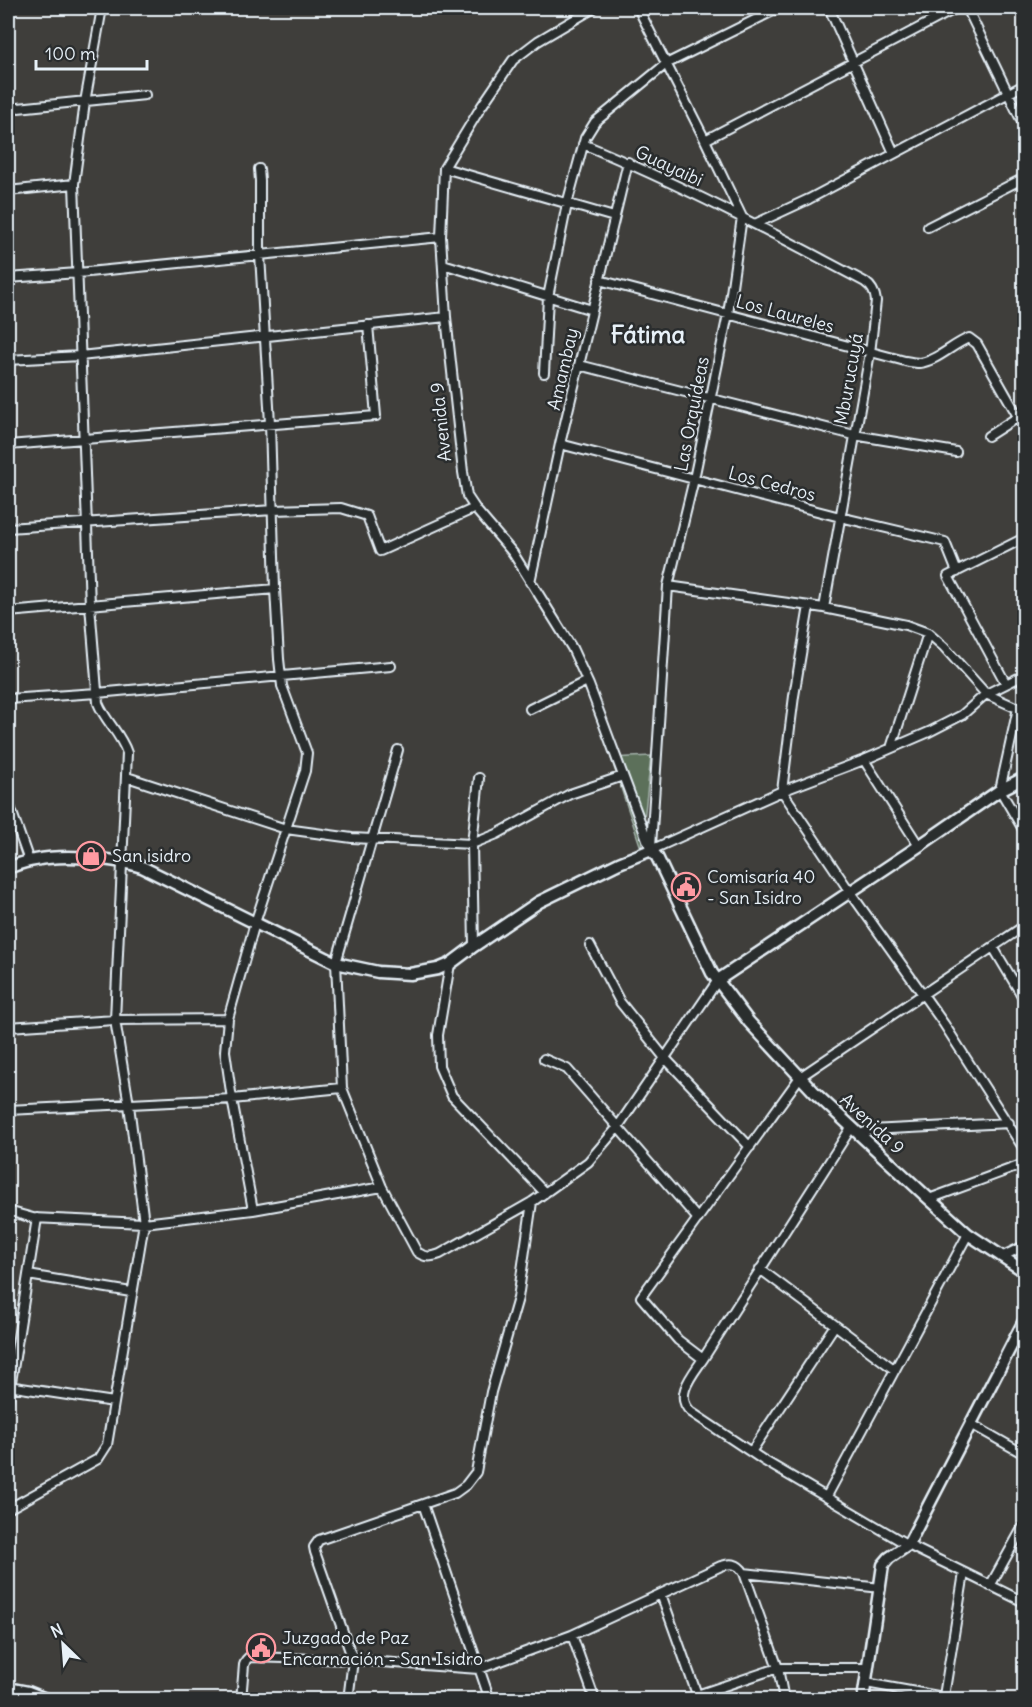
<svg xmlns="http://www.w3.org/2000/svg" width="1032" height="1707" font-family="Delius,sans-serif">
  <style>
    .green { fill: #5b6f5a; stroke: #a2b0a9; stroke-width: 1.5 }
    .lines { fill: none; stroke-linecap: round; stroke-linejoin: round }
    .street-casing { stroke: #e8f1f8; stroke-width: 12 }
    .secondary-casing { stroke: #e8f1f8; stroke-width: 15 }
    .street { stroke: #2a2d2e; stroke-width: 8 }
    .secondary { stroke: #2a2d2e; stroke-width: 10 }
    .labels { text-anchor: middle; stroke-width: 5; stroke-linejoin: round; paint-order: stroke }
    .street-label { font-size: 18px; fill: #e8f1f8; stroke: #2a2d2e }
    .poi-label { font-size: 18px; fill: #e8f1f8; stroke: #2a2d2e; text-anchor: start }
    .district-label { font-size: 24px; font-weight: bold; fill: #e8f1f8; stroke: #2a2d2e }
  </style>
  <rect width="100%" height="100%" fill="#3f3e3b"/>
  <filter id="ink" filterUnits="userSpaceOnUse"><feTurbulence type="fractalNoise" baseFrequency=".0167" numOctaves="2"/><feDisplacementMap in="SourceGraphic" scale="12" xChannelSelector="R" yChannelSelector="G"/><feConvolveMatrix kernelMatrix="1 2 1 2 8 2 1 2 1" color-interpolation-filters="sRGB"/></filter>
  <g filter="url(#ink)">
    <path class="green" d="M651,756L641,848L611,758Z"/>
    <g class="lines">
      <g class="street-casing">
        <path id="street" d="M594,8L538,41L513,60L481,107L444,168L441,237L446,317L463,472L467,496L477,511L513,553L572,648L589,685L651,850
          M638,8L705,140L742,217L728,314L694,479L668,586L651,846
          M829,8L894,153
          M967,8L1024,126
          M8,109L145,95
          M705,140L957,8
          M583,144C680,184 773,233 865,282C872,287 875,292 876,301L870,353L824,608
          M444,168L614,217
          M8,191L74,184
          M755,224L809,199L1024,85
          M928,227L1024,178
          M443,264L592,310
          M8,278L78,273L441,237
          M599,280L905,361C910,362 915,363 920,363C937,361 953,344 969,338L977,344L1024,427
          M8,360L80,356L446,317
          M579,365L854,435L956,452
          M544,373L548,297L567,204L585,138L595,122L666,64L779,8
          M988,436L1024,413
          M560,444L840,517L945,542L957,572
          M8,445L376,416L368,325
          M8,528L273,510L341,508L367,516L380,551L475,508
          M530,582L560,444L628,162
          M668,586L824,608L906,625L928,633L944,647L986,694L1024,711
          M809,606L794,696L782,791L850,892L944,1024L1024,1149
          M8,612L275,589
          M1006,684L948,576L1024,538
          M8,699L97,693L391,666
          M1018,708L1000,790L1024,831
          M530,709L587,681
          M891,748L928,633
          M398,750L336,963L342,1088L382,1187L417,1252C425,1258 431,1257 440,1254L532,1202L588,1162L617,1128L718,980
          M864,760L919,846
          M127,777L286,829L352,838L472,844L497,834L570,794L623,776
          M8,801L29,861
          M651,850L782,791L864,760L929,732L962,715L986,694L1024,675
          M590,945L620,1002L664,1057L750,1147
          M474,946L472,844L479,778
          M993,947L1024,999
          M450,964L438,1035L439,1066L452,1096L545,1193
          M8,1027L115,1020L228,1019
          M544,1059L567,1069L698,1219
          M8,1110L232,1099L342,1088
          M851,1128L703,1359C693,1374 673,1396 691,1412L763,1460L908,1545L1024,1602
          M859,1135L870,1130L1009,1123
          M929,1199L1024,1164
          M253,1210L232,1099L225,1051L228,1019L255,923L305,771L307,753L282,686L279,659L275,589L270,423L260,255V181L259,169
          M8,1211L33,1218L144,1223L253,1210L382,1187
          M1001,1257L1024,1246
          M760,1269L895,1370
          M28,1275L131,1292
          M703,1359L678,1340L641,1297L800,1077L1024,926
          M8,1386L114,1402
          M8,1401L37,1218
          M971,1424L1024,1454
          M751,1452L835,1325
          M827,1496L968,1234
          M423,1504L490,1700
          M8,1509L98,1459L107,1445L144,1223L129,1105L115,1020L127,753C121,734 105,721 98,703L90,605L74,184L85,102L102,8
          M744,1573L881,1588
          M990,1586L1024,1525
          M661,1594L699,1700
          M572,1635L595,1700
          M866,1683L960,1700
          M944,1696L964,1573
          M241,1700L244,1665L246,1660L249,1657L353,1660L479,1669L572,1635L721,1566C731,1563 738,1563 744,1573L778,1668L784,1700
          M348,1700L353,1660L315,1552L314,1547L319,1540L455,1493L466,1485L476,1472L491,1392L518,1298L532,1202
          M682,1700L778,1668H868"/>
      </g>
      <g class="secondary-casing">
        <path id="secondary" d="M8,868C16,865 25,861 35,860C65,854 112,858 142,867L336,963L378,972L410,974L438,969L450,964L474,946L539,902L619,863L651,850L657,857L712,973L749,1022L817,1095L927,1197L968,1234L1024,1271
          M718,980L919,846L1000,790L1024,778
          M8,1688L28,1692L48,1700
          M863,1700L883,1565L889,1558L908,1545L1024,1321"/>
      </g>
      <use href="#street" class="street"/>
      <use href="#secondary" class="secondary"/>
    </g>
  </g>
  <defs>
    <g id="shop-ring" transform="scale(1.5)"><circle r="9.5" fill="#2a2d2e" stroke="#ff9aa2" stroke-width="1.5"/><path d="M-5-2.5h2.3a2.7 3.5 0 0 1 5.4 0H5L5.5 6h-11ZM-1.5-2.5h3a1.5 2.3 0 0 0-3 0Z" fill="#ff9aa2"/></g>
    <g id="civic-ring" transform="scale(1.5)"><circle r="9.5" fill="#2a2d2e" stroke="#ff9aa2" stroke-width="1.5"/><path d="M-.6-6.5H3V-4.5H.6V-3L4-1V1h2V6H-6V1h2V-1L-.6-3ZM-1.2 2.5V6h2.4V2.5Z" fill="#ff9aa2"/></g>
  </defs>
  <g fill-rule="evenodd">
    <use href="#shop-ring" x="91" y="856"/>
    <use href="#civic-ring" x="686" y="887"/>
    <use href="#civic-ring" x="261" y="1648"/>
  </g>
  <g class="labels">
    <g class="street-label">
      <text transform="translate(669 166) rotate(25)" y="6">Guayaibi</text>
      <text transform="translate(785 314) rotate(15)" y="6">Los Laureles</text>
      <text transform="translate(563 369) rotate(-77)" y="6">Amambay</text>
      <text transform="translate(849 379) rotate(-80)" y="6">Mburucuyá</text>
      <text transform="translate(692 414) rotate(-79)" y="6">Las Orquídeas</text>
      <text transform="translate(441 422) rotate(-96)" y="6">Avenida 9</text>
      <text transform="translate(772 484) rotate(15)" y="6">Los Cedros</text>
      <text transform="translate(872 1124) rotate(43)" y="6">Avenida 9</text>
    </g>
    <g class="poi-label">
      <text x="112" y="862">San isidro</text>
      <text x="707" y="883">Comisaría 40<tspan x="707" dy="21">- San Isidro</tspan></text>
      <text x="282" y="1644">Juzgado de Paz<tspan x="282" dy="21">Encarnación - San Isidro</tspan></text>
    </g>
    <g class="district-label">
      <text x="648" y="343">Fátima</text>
    </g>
  </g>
  <rect width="1032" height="1707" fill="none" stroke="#2a2d2e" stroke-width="30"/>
  <rect x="15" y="15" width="1002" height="1677" fill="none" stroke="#e8f1f8" stroke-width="2" filter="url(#ink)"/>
  <g transform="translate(63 1644) rotate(335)" stroke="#2a2d2e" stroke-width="4.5" paint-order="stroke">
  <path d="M0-4.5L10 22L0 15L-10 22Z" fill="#e8f1f8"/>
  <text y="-9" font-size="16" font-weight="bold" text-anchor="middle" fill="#e8f1f8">N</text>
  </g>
  <path d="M36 60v9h111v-9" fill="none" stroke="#e8f1f8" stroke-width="3"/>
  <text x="45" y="60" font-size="18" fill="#e8f1f8" stroke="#2a2d2e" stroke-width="4.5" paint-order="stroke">100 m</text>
</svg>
